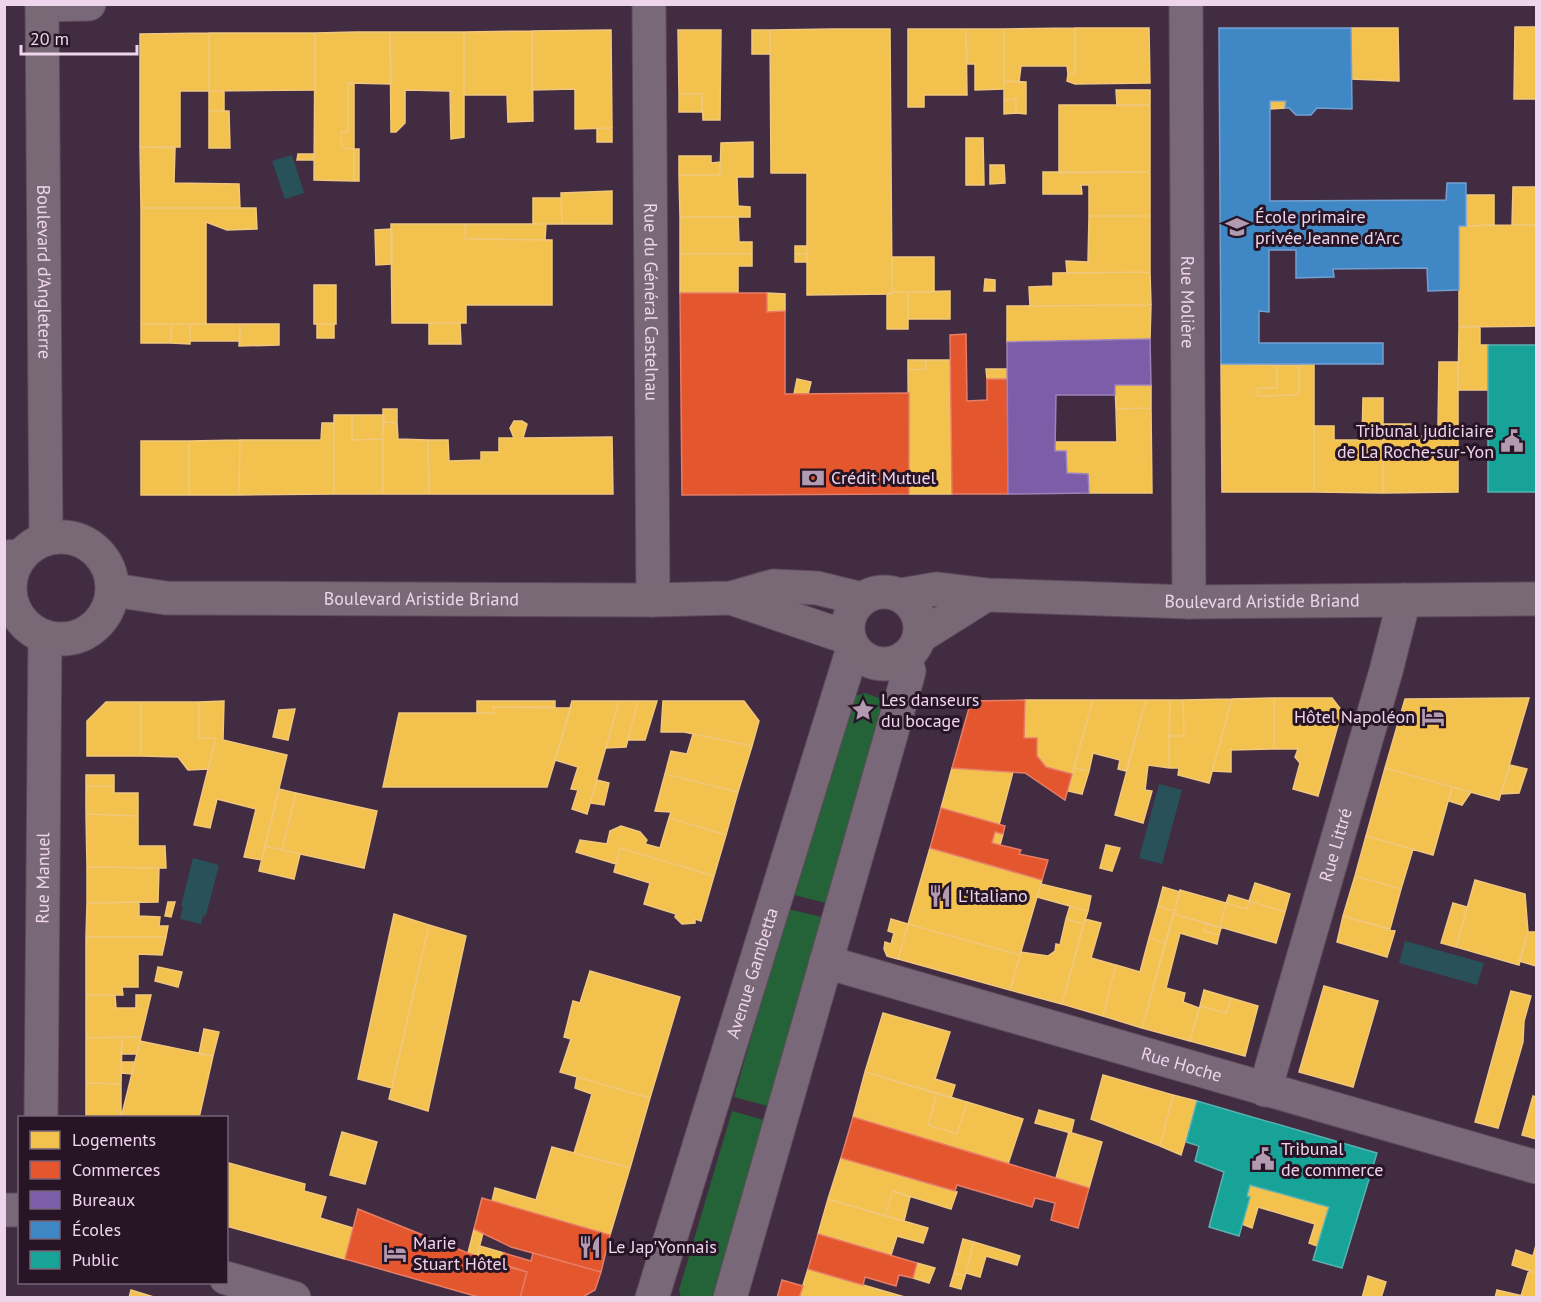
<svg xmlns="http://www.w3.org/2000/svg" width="1541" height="1302" font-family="'PT Sans',sans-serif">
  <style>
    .green { fill: #246238 }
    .water { fill: #29515a }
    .homes { fill: #f2c14e; stroke: #f1c77d; stroke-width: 1.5 }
    .shops { fill: #e4572e; stroke: #e77d67; stroke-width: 1.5 }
    .offices { fill: #7b5ea7; stroke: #9e82bc; stroke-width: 1.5 }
    .schools { fill: #3f88c5; stroke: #749fd1; stroke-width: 1.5 }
    .public { fill: #17a398; stroke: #58b2b1; stroke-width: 1.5 }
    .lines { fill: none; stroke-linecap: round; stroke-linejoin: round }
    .minor-casing { stroke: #5f4b5d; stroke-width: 35 }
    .tertiary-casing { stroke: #5f4b5d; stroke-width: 35 }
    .secondary-casing { stroke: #5f4b5d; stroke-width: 35 }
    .minor { stroke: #796878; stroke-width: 33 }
    .tertiary { stroke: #796878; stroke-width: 33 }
    .secondary { stroke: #796875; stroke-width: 33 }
    .labels { text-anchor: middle; stroke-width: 6; stroke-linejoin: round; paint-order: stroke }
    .poi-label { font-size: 18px; fill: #efd5ec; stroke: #271526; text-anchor: start }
    .street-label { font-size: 18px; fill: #efd5ec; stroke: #271526 }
  </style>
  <rect width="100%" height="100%" fill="#422c41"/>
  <path class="green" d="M865,693L879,698L885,710L830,904L794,895L852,697Z
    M788,909L826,918L771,1107L734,1097Z
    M732,1111L768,1121L717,1297H681L679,1290Z"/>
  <path class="water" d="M292,155L304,193L285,199L272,161Z
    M1159,784L1182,790L1162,864L1139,858Z
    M193,858L219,865L206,915L203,916L201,924L180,919L183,907L181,906Z
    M1405,941L1484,963L1477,985L1399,963Z"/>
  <path class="homes" d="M1515,27H1536V99H1514Z
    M1075,28V74H1068L1067,66H1021L1019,82L1004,81V29Z
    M1075,28H1149L1150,83L1075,84L1067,81L1068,74H1075Z
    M1351,28H1398L1399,81L1351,79Z
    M832,29H890L892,294L807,295V173H771L770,30Z
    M908,29H966L967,95H924V107H908Z
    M966,29H1004V89L975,90V64H967Z
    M611,30L612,128L575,129V89L532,90V31Z
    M678,30H721L720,120H703L702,94H679Z
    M752,30H770V54H752Z
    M532,31L533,121L508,122L507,95H464V32Z
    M356,32H390L391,84L348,83V132H341L342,148L354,149V181L314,180L315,33Z
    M390,32H464V137L451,139L450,91L405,90V123L396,132H391Z
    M209,33V91H180V147H140V34Z
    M209,33H315V90L209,91Z
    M1004,81L1026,82V114L1016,113V99L1004,100Z
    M348,83L354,84V149L342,148L341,132H348Z
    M1116,90H1150V105L1117,106Z
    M209,91H224V111H209Z
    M679,94H702V112H679Z
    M1016,99V113L1004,114V100Z
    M1270,101H1286L1285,108L1270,109Z
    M1059,105H1150V172L1059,173Z
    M209,111H229L230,148H209Z
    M612,128V142H597V129Z
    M966,138H983L984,185H966Z
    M753,142V177H737L738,206L750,207V217H680L679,175H720L721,143Z
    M140,147L175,148L174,183L239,184L240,208H141Z
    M354,149H359V181H354Z
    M298,154H314V160H297Z
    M679,156H711V163L720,162V175H679Z
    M990,165H1004L1005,183L990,184Z
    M1043,172H1150V216H1089V185H1081L1082,194H1043Z
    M1513,187H1536V225H1512Z
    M612,191V224H562L561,193Z
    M1466,195H1494V225L1466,226Z
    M533,198H561L562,224H533Z
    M141,208H256L257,229L227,230L206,222V324H141Z
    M1089,216H1150V272L1067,273L1066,261L1088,262Z
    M680,217H738L739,242H752V254H680Z
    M391,224H465V239L552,240V305H466V323H392Z
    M465,224H546L545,240L465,239Z
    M1512,225H1536V326L1459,327V226Z
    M392,229V264L376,265L375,230Z
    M795,246H807V254H795Z
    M680,254H752V266H738V293H680Z
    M795,254H807V262H795Z
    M892,257H934V292H892Z
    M1150,272L1151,305L1030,306L1029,287L1053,286V273Z
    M985,279L995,280V291H984Z
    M314,285H336V324H314Z
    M950,291V319H908V292Z
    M892,292H908V329H887V294Z
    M767,293L785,294V311L767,312Z
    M1151,305L1150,339L1007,342V306Z
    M429,323H460L461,344H429Z
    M141,324H171V343H141Z
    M171,324H190V344L171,343Z
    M190,324H240V341H190Z
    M240,324H279V345L239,346Z
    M317,324H334V338H317Z
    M1480,326V345H1488V390H1458L1459,327Z
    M908,360H926V369L908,370Z
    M926,360H951L952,494H909L908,370L926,369Z
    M1439,362H1458V492L1383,493V424H1415V436H1432V427H1438Z
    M1221,364L1277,365V388H1258V396L1299,395V365L1314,364V492H1222Z
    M1277,365H1299V395L1258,396V388H1277Z
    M986,369H1007L1008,379H987Z
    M797,379L811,382L808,394H794Z
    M1115,385H1151V408L1116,409Z
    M1363,398H1383V493L1314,492V426H1334V440H1362Z
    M1151,408L1152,493H1089L1088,474L1067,473L1066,451H1055V442H1117L1116,409Z
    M383,409H397V423L383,422Z
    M334,415H352V440L383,439V494H334Z
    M352,415H384L383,439L352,440Z
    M514,421H522L527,424L523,438L612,437L613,494H429L428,440H448L449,461L481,460V452H499V438H514L510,428Z
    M383,422L397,423L398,439L428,440L429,494H383Z
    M322,423H334V494L239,495L240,440H321Z
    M240,440L239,495H189V441Z
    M141,441H189V495H141Z
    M1274,698V749L1231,750V772L1212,771L1232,699Z
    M1274,698H1332L1342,711L1318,796L1293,789L1300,763L1295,757L1298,749H1274Z
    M1529,698L1499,800L1385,768L1405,699Z
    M1232,699L1209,783L1178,775L1179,768H1169V736H1184L1183,700Z
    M1025,700H1093L1072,774L1046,767L1037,756V738H1024Z
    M1093,700H1146L1126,771L1118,769L1120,760L1093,753L1089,771L1074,768Z
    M1146,700H1170L1169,768L1148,765L1145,790L1152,791L1143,823L1115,815Z
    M1170,700H1183L1184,736H1169Z
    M224,701L223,740L287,755L262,860L244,857L256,809L217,799L210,828L194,825L216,738H199V702Z
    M477,701H555V707H493L494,713H477Z
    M572,701H619L587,814L572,809L578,790L571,789L578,767L555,760Z
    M619,701H638L626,747L606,748Z
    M638,701H657L645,740H628Z
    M663,701H744L759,721L752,746L684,732H661Z
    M106,702H141V756H87V721Z
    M141,702H199V738H216L208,769L188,770L178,757L141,756Z
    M493,707L571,708L547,787H383L399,713H494Z
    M295,709L288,740L273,737L279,710Z
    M693,734L752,746L738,792L665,774L671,751L687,754Z
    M1510,765L1527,769L1519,793L1501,794Z
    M952,768L1013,772L999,825L941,808Z
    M1074,768L1089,771L1082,794L1068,791Z
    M1385,768L1452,787L1433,855L1366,836Z
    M665,774L738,792L726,835L669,818L671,812L655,811Z
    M86,775H114V786H86Z
    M597,780L609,783L604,805L590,803Z
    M86,786H114V793H138V816L86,814Z
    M1452,787L1471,792L1462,805L1449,801Z
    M279,789L296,793L282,850L265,846Z
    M296,793L377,811L364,868L282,850Z
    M86,814L138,816V846H165L166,868L87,867Z
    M669,818L726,835L714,876L620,848L616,864L576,852L580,840L607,844L610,831L621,826L640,832L647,840L645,844L660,848Z
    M995,832L1003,834L1000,845L992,843Z
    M1366,836L1413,849L1401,889L1355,876Z
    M1106,845L1120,848L1112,871L1100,868Z
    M265,846L300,854L294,879L259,871Z
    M620,848L714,876L701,921L695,919V923L682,924L675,917L676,914L644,904L650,883L614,872Z
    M930,848L1042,880L1020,955L908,924Z
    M87,867L159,868L158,902L87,903Z
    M1355,876L1401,889L1390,929L1343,916Z
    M1475,880L1525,894L1528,932L1519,965L1456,947Z
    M1255,883L1290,894L1285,912L1249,901Z
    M1041,884L1091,896L1088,911L1037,897Z
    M1163,887L1180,892L1174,911L1158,906Z
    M1180,890L1226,903L1220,927L1174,914Z
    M1229,895L1249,901L1247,909L1226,903Z
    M1249,901L1285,912L1276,943L1220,927L1226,903L1247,909Z
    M139,902V916L160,917L159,926H168L166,937H86L87,903Z
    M168,902H175L171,917L165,916Z
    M1453,903L1467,907L1456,947L1441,943Z
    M1070,906L1088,911L1084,924L1066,919Z
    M1158,906L1174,911L1165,943L1149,938Z
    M394,914L429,925L392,1088L358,1079Z
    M1174,914L1207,924L1204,931L1219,935L1217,944L1180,933L1166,988L1185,993L1183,1002L1199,1008L1190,1041L1142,1028Z
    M1343,916L1395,931L1387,957L1337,942Z
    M891,919L908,924L898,959L887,956L884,949L885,942L891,944L894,933L888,931Z
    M1066,919L1084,924L1062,1004L1010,990L1021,952L1048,956L1055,951L1056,944L1060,945Z
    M1085,919L1101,923L1091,958L1116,965L1103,1016L1062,1004Z
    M908,924L1020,955L1010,990L898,959Z
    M1207,924L1221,928L1219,935L1204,931Z
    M429,925L466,936L428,1111L389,1099Z
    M1528,932H1536V966L1519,961Z
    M86,937H166L162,955L138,954V987H122L123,995H86Z
    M1149,938L1165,943L1142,1028L1103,1016L1116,965L1140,972Z
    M158,967L182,972L178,987L155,981Z
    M590,971L680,997L650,1098L560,1072L571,1039L564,1037L573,1001L580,1003Z
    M1324,986L1378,1001L1353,1087L1299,1072Z
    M1204,990L1231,998L1226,1013L1200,1006Z
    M1511,991L1531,996L1524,1021L1523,1042L1498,1128L1475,1122Z
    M86,995H115L116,1008H136V995H151L141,1037L86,1038Z
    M1231,998L1258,1006L1245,1056L1190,1041L1200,1006L1226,1013Z
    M883,1013L950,1032L935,1079L955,1085L951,1098L865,1072Z
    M204,1029L219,1032L213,1056L199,1054Z
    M122,1037L121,1084L86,1083V1038Z
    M122,1037H141L137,1054H121Z
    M140,1041L213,1056L199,1118H121Z
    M121,1062H135L132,1074L122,1073Z
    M865,1072L937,1093L928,1125L957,1134L967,1102L1023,1119L1008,1164L853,1117Z
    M1103,1075L1173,1095L1160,1146L1091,1119Z
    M577,1077L650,1098L630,1168L574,1153L592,1094L575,1088Z
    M86,1083L121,1084V1118H86Z
    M937,1093L967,1102L957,1134L928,1125Z
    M1173,1095L1197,1101L1181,1155L1160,1146Z
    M1533,1096L1536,1097V1139L1522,1135Z
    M1039,1110L1074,1120L1071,1133L1035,1123Z
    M342,1132L377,1142L365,1184L330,1175Z
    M1069,1132L1102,1142L1089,1188L1056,1178Z
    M552,1147L630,1168L610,1235L492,1201L495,1188L536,1200Z
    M841,1158L957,1192L951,1209L893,1191L885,1216L828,1199Z
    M229,1163L305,1184L304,1191L326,1197L320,1218L353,1228L345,1259L226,1226V1171Z
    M1250,1185L1329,1207L1317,1246L1309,1243L1315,1224L1258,1207L1252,1228L1242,1224L1250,1197L1247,1196Z
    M893,1191L910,1197L904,1221L885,1216Z
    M828,1199L928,1228L923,1243L897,1236L891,1255L818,1234Z
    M474,1229L483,1233L477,1256L468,1253Z
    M963,1239L974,1242L965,1276L954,1273Z
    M974,1242L1020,1256L1017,1265L986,1256L980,1277L966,1273Z
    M1536,1245V1273L1512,1265L1516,1250L1533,1256Z
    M480,1246L504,1253L500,1265L477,1256Z
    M917,1263L935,1268L929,1283L913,1278Z
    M808,1269L905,1297V1298H799Z
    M1529,1270L1536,1273V1298L1521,1296Z
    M954,1273L965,1276L961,1289L950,1286Z
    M1368,1276L1386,1282L1381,1298H1362Z
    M131,1290L157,1298H129Z
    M1497,1290L1523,1296L1522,1298H1495Z"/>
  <path class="shops" d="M680,293H767V312L785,311V394L909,393V494L682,495Z
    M966,334L967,401L987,400V379H1008V494H952L950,335Z
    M1025,700L1024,738H1037V756L1046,767L1072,774L1065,800L1025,773L952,768L971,701Z
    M941,808L1005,826L1003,834L995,832L992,843L1021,850L1019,854L1048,860L1042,880L930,848Z
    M853,1117L1089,1188L1078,1228L1051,1220L1055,1203L1035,1198L1032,1207L957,1185L955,1191L841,1158Z
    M482,1198L610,1235L601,1272L511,1247L474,1229Z
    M358,1209L468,1253L527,1272L520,1298H482L345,1259Z
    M818,1234L917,1263L913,1278L899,1275L896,1286L865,1277L863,1285L808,1269Z
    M504,1253L531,1261L533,1253L601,1272L595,1290L581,1298H520L527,1272L500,1265Z
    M782,1280L803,1286L799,1298H777Z"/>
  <path class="offices" d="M1150,339L1151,385H1115V395H1056L1055,451H1066L1067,473L1088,474L1089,493L1008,494L1007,342Z"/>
  <path class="schools" d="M1219,28H1351L1352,109L1317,108L1311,115H1296L1289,108H1285L1286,101H1270V201L1446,200L1447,183H1466V226H1459V290L1428,291L1427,268L1333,269L1334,277L1296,278V250H1269V312L1259,311V343H1383V364H1221Z"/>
  <path class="public" d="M1488,345H1536V492H1488Z
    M1197,1101L1377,1153L1342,1268L1313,1260L1329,1207L1250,1185L1247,1196L1250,1197L1239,1236L1209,1227L1224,1172L1195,1161L1199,1146L1186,1142Z"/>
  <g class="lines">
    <g class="minor-casing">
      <g id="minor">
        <path id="s1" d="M649,4L653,600"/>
        <path id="s2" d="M1186,4L1189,602"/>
        <path d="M42,5L89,4"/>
        <path d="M4,557L21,556"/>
        <path d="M4,603L14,608"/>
        <path id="s3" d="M826,962L1536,1167"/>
        <path id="s4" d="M1265,1090L1386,671L1404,600"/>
        <path d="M226,1278L294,1298"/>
      </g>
    </g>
    <g class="tertiary-casing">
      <g id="tertiary">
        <path id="s5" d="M41,1118L45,638"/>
        <path d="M4,1210H20"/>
        <path id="s6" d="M652,1298L853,648"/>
        <path d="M730,1298L907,679L909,671L905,657"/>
      </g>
    </g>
    <g class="secondary-casing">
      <g id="secondary">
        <path id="s7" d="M42,4L46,539"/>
        <circle cx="61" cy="588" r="51"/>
        <path id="s8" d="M113,590L166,598L653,600L731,598L773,586L817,588L862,599"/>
        <circle cx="884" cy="628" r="36"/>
        <path id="s9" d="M901,595L936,589L986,595L1189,602L1536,599"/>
        <path d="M731,598L849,638"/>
        <path d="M919,637L986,595"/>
      </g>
    </g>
    <use href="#minor" class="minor"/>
    <use href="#tertiary" class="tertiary"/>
    <use href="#secondary" class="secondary"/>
  </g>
  <defs>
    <g id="school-bare" transform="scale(1.8)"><path d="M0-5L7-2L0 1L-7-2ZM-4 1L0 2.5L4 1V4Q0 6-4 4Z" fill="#b29ab0" stroke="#271526" stroke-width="2.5" paint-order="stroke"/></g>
    <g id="civic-bare" transform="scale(1.8)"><path d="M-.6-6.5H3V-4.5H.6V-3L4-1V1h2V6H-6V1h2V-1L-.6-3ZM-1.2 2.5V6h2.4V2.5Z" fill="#b29ab0" stroke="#271526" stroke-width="2.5" paint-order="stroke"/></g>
    <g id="bank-bare" transform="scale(1.8)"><path d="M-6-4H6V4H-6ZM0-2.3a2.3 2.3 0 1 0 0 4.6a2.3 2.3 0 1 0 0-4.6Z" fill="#b29ab0" stroke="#271526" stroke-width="2.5" paint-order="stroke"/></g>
    <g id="sight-bare" transform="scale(1.8)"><path d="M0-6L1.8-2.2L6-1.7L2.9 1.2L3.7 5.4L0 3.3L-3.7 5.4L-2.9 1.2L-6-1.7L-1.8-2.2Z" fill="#b29ab0" stroke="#271526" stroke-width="2.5" paint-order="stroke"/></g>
    <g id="hotel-bare" transform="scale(1.8)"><path d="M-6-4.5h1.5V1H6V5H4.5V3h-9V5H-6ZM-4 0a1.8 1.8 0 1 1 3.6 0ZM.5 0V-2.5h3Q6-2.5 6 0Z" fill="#b29ab0" stroke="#271526" stroke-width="2.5" paint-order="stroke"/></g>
    <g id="restaurant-bare" transform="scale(1.8)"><path d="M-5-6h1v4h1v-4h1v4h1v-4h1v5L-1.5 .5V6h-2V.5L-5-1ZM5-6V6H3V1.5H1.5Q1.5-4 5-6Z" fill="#b29ab0" stroke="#271526" stroke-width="2.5" paint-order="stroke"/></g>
  </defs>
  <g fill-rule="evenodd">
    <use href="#school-bare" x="1237" y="227"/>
    <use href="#civic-bare" x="1512" y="441"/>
    <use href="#bank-bare" x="813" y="478"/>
    <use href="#sight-bare" x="863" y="710"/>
    <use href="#hotel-bare" x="1433" y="717"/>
    <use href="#restaurant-bare" x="940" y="896"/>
    <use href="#civic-bare" x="1263" y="1159"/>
    <use href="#restaurant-bare" x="590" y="1247"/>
    <use href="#hotel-bare" x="395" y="1253"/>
  </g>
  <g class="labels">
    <g class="poi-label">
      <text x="1255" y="223">École primaire<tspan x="1255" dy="21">privée Jeanne d'Arc</tspan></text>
      <text x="1494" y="437" text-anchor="end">Tribunal judiciaire<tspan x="1494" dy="21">de La Roche-sur-Yon</tspan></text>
      <text x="831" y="484">Crédit Mutuel</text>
      <text x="881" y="706">Les danseurs<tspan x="881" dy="21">du bocage</tspan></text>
      <text x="1415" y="723" text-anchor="end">Hôtel Napoléon</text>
      <text x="958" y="902">L'Italiano</text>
      <text x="1281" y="1155">Tribunal<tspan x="1281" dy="21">de commerce</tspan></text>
      <text x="413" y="1249">Marie<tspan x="413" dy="21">Stuart Hôtel</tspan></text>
      <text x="608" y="1253">Le Jap'Yonnais</text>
    </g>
    <g class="street-label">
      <text dy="6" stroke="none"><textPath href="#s7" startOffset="268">Boulevard d'Angleterre</textPath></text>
      <text dy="6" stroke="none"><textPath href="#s1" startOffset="298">Rue du Général Castelnau</textPath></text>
      <text dy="6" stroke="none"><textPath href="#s2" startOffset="298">Rue Molière</textPath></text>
      <text dy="6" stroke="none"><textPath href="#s8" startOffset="309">Boulevard Aristide Briand</textPath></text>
      <text dy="6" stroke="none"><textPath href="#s9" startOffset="362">Boulevard Aristide Briand</textPath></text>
      <text dy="6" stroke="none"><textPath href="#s4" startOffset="255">Rue Littré</textPath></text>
      <text dy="6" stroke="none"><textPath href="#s5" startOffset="240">Rue Manuel</textPath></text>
      <text dy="6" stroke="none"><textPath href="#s6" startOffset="340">Avenue Gambetta</textPath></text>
      <text dy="6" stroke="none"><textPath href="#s3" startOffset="370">Rue Hoche</textPath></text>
    </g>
  </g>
  <rect width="1541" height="1302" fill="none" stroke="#efd5ec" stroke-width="12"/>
  <rect x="18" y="1116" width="210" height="168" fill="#271526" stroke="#776275" stroke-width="1.5"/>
  <rect x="30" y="1131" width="30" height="18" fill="#f2c14e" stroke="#776275" stroke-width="1.5"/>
  <text x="72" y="1146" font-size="18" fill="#efd5ec">Logements</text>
  <rect x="30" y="1161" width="30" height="18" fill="#e4572e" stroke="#776275" stroke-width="1.5"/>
  <text x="72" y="1176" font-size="18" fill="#efd5ec">Commerces</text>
  <rect x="30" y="1191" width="30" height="18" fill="#7b5ea7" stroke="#776275" stroke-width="1.5"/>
  <text x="72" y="1206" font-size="18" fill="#efd5ec">Bureaux</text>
  <rect x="30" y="1221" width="30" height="18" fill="#3f88c5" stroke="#776275" stroke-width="1.5"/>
  <text x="72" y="1236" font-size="18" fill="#efd5ec">Écoles</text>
  <rect x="30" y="1251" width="30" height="18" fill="#17a398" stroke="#776275" stroke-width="1.5"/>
  <text x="72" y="1266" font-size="18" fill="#efd5ec">Public</text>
  <path d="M21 45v9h116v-9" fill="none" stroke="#efd5ec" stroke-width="3"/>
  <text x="30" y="45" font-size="18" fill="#efd5ec" stroke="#271526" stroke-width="4.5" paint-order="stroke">20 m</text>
</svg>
